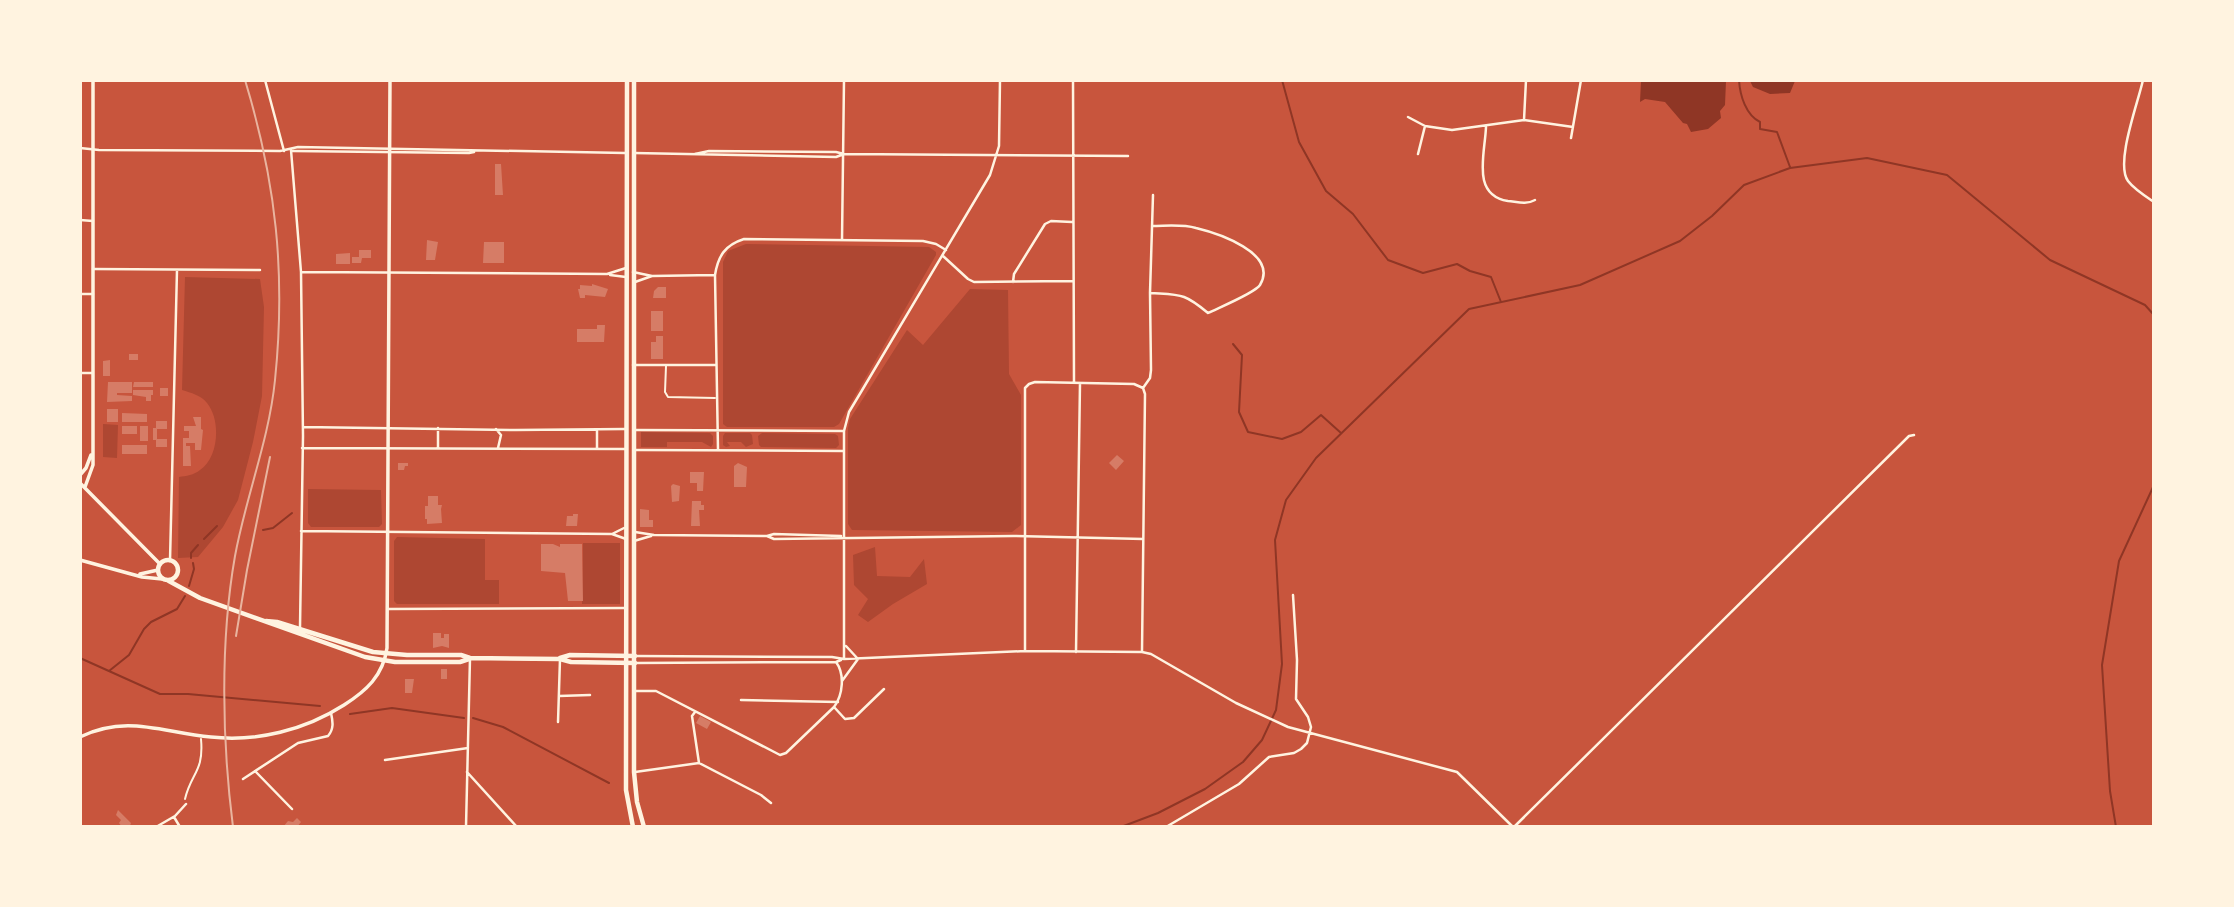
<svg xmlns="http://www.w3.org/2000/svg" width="2234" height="907" font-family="Inter,sans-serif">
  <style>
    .green { fill: #ae4732 }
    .water { fill: #8f3625 }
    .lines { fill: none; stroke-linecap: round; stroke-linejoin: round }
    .stream { stroke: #8f3625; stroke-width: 2 }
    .building { fill: #d67c66 }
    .path { stroke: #fff3e0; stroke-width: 2 }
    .service { stroke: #fff3e0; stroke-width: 2 }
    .minor { stroke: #fff3e0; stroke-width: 2.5 }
    .tertiary { stroke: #fff3e0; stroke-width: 3.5 }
    .secondary { stroke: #fff3e0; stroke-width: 3.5 }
    .primary { stroke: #fff3e0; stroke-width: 4.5 }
    .trunk { stroke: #fff3e0; stroke-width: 4.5 }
    .rail { stroke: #e9b49f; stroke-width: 2 }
  </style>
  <rect width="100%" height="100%" fill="#c8553d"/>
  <path class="green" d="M746,244L929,247L936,252V255L839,424L834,427H727L723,424V262L728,251Z
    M185,277L260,279L264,307L262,396L253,442L238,500L223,527L198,557L178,558L179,477C186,476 194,475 200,470C219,457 221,420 207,403C201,395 191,393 182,390Z
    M970,289L1008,290L1009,374L1021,395V525L1012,532L852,530L848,524V428L850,419L907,330L923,345Z
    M103,424L118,425L117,458L103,457Z
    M641,432L710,433L713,436V444L711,447L702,442H667V447H641Z
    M725,433H750L752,435L753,444L746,447L741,442H727L730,446L726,447L723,445V436Z
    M762,433L835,434L838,436L839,445L836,448L761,447L759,445L758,436Z
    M308,489L381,490L382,524L379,527H311L308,523Z
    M397,537L485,539V580H499V604H397L394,601V541Z
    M583,543H620V604H582Z
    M875,547L877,576L910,577L924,559L927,584L893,604L868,622L858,615L868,599L854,585L853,555Z"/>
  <path class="water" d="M1641,81H1726L1725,105L1720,111L1721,118L1708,129L1691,132L1687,124L1683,123L1665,102L1645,99L1640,102Z
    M1750,81L1795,80V81L1790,93L1770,94L1753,87Z"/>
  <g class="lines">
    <path class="stream" d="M1282,80L1299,142L1326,191L1353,214L1388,260L1423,273L1457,264L1470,271L1491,277L1501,302
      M1739,80C1740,96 1746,115 1760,122V129L1777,132L1790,167
      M1233,344L1242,355L1239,412L1248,432L1282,439L1301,432L1321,415L1341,433
      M263,530L273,528L292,513
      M204,539L217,526
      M191,558V553L198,545
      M189,586L194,569L193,563
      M80,658L160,694H188L320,706
      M109,671L129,655L144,629L151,622L177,609L185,596
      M350,714L392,708L464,718
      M473,718L503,727L609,783
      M1121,827L1158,813L1205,789L1243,762L1262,740L1276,710L1282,664L1275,540L1286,500L1316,458L1469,309L1580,285L1680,241L1712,216L1744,185L1790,168L1867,158L1947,175L2050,260L2145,305L2154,315
      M2116,827L2110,791L2102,665L2119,561L2154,485"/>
  </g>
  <path class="building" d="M495,164H501L503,195H495Z
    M427,240L438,242L435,260H426Z
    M484,242H504V263H483Z
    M359,250H371V258H362L361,263H352V257H359Z
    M350,253V264H336V254Z
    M592,284L608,289L605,297L585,295V298H580L578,289H580V285L592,286Z
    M658,287H666V298H653L654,291Z
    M651,311H663V331H651Z
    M597,325H605L604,342H577V329H597Z
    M656,336H663V359H651V342H656Z
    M129,354H138V360H129Z
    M110,360V376H103V361Z
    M108,382H132V393H117V395L132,396V401L107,402Z
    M134,382H153V387H133Z
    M160,388H168V396H160Z
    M133,390H153V395H151V401H146V397L133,395Z
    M107,409H118V422H107Z
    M122,413L147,414V422H122Z
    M193,417H201V429L203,430L201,450H195V443H186V446H190L191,466H183V438H189V431H184V426H196Z
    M156,421H167V429H157V439H167V447H156V440H153V428H156Z
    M122,426H137V434H122Z
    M140,426H148V441H140Z
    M122,445H147V454H122Z
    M1117,455L1124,461L1116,470L1109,463Z
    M398,463H408V466H405L404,470H398Z
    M738,463L747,467L746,487H734V466Z
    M690,472H704L703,491H697V483H690Z
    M673,484L680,486L679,501L672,502L671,486Z
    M428,496H438V505H442L441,509L442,523L427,524V519H425V506H428Z
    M692,501H701V505H704V510H699L700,526H691Z
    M640,509L649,510V520H653V527H640Z
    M573,514H578L577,526H566L567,516H573Z
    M541,544H553L560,547V544H582L583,601H568L565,573L541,571Z
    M433,633H441V638H444V634H449V648L442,646L433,648Z
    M441,669H447V679H441Z
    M405,679H414L412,693H405Z
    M700,716L711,722L707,729L696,723Z
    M118,810L131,823L130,826L122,827L119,823L121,820L116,815Z
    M297,818L301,822L297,827H283L288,821L293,822Z"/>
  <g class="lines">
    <path class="path" d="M185,799C191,773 204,772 201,739"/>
    <path class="service" d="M666,366L665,392L668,397L715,398"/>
    <path class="minor" d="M265,80L284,151
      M1073,80L1074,383
      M2143,80C2138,103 2115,163 2128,181C2134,189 2145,196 2154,202
      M1408,117L1425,126L1452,130L1524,120L1573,127
      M1524,120L1526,80
      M1486,127C1485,154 1471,195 1508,201C1518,202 1526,205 1535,200
      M1571,138L1581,80
      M80,148L99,150L280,151L298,147L625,153
      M291,150L301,272L303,436L300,628
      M293,151L469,153L474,152
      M634,153L836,157L844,154
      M695,154L709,151L836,152L844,154L1128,156
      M1418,154L1425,126
      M80,220L93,221
      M842,240L844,80
      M943,256L968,279L974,282L1073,281
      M93,269L260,270
      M301,272L607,274L626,268
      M633,272L652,276L714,275
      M610,275L626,277
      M635,282L652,276
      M1013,282L1014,274L1045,224L1051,221L1072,222
      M1151,293C1181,295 1184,293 1208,313C1218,308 1255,293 1260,285C1279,253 1217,233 1196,228C1182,224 1166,226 1152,226
      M80,294H93
      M633,365H716
      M80,373H92
      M303,427L516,430L625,429
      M438,428V448
      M496,429L501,435L498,448
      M634,430L844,431
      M597,431V449
      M302,448L625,449
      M634,450L844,451
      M718,450L715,275C718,256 725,245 744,239L923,241L936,244L946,250
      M301,531L612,534L626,539
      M635,532L654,535L767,536L774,534L841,536
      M612,534L624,528
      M767,536L774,539L1013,536L1143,539
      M634,541L651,536
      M170,561L177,270
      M388,609L626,608
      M846,646L858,659
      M1025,651V388L1029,384L1035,382L1134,384L1143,388
      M1076,652L1080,383
      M1142,652L1145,394L1143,388L1150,378L1151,370L1150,293L1153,195
      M635,656L832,657L844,659L1025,651L1142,652L1151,654L1236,703L1288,727L1457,772L1513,827
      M844,659V431L849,412L861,392L990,175L999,146L1000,80
      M635,663L836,662L841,660
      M842,681L858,659
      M636,691H656L780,755L786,753L834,707L845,719L854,718L884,689
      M559,696L590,695
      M741,700L838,702
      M834,707C843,695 845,674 836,662
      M695,712L692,716L699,763
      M558,722L560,659
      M385,760L468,748
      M255,771L292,809
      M467,772L517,827
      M635,772L699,763L761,795L771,803
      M243,779L298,743L328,736C334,729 333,722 331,713
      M174,817L180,827
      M156,827L175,816L186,804
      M466,827L470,658
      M1166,827L1239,784L1269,757L1294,753L1301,749L1307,743L1311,727L1308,717L1296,699L1297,660L1293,595
      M1514,827L1909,436L1914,435"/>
    <path class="tertiary" d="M80,475L86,468L91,455
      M80,483L160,564
      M85,487L93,465V80"/>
    <path class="secondary" d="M80,560L142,577L162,579
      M140,574L158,570
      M80,737C128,714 163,733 211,737C257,742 305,730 344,705C366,691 383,676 387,648L390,80"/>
    <path class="primary" d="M158 570a10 10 0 1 1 20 0a10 10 0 1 1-20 0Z
      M167,580L200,598L365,657L395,662H460L469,659
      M266,621L277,622L373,652L407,655H461L470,658L560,659L571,662L635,663
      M560,658L570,655L635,656"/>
    <path class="trunk" d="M627,80L626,773V790L633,827
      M634,80V772L637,802L644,827"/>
    <path class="rail" d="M236,636L247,570L270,457
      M233,827C222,741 220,641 235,556C246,496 269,440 275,380C286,273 276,182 245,80"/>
  </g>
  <rect width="2234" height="907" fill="none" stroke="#fff3e0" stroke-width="164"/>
</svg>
